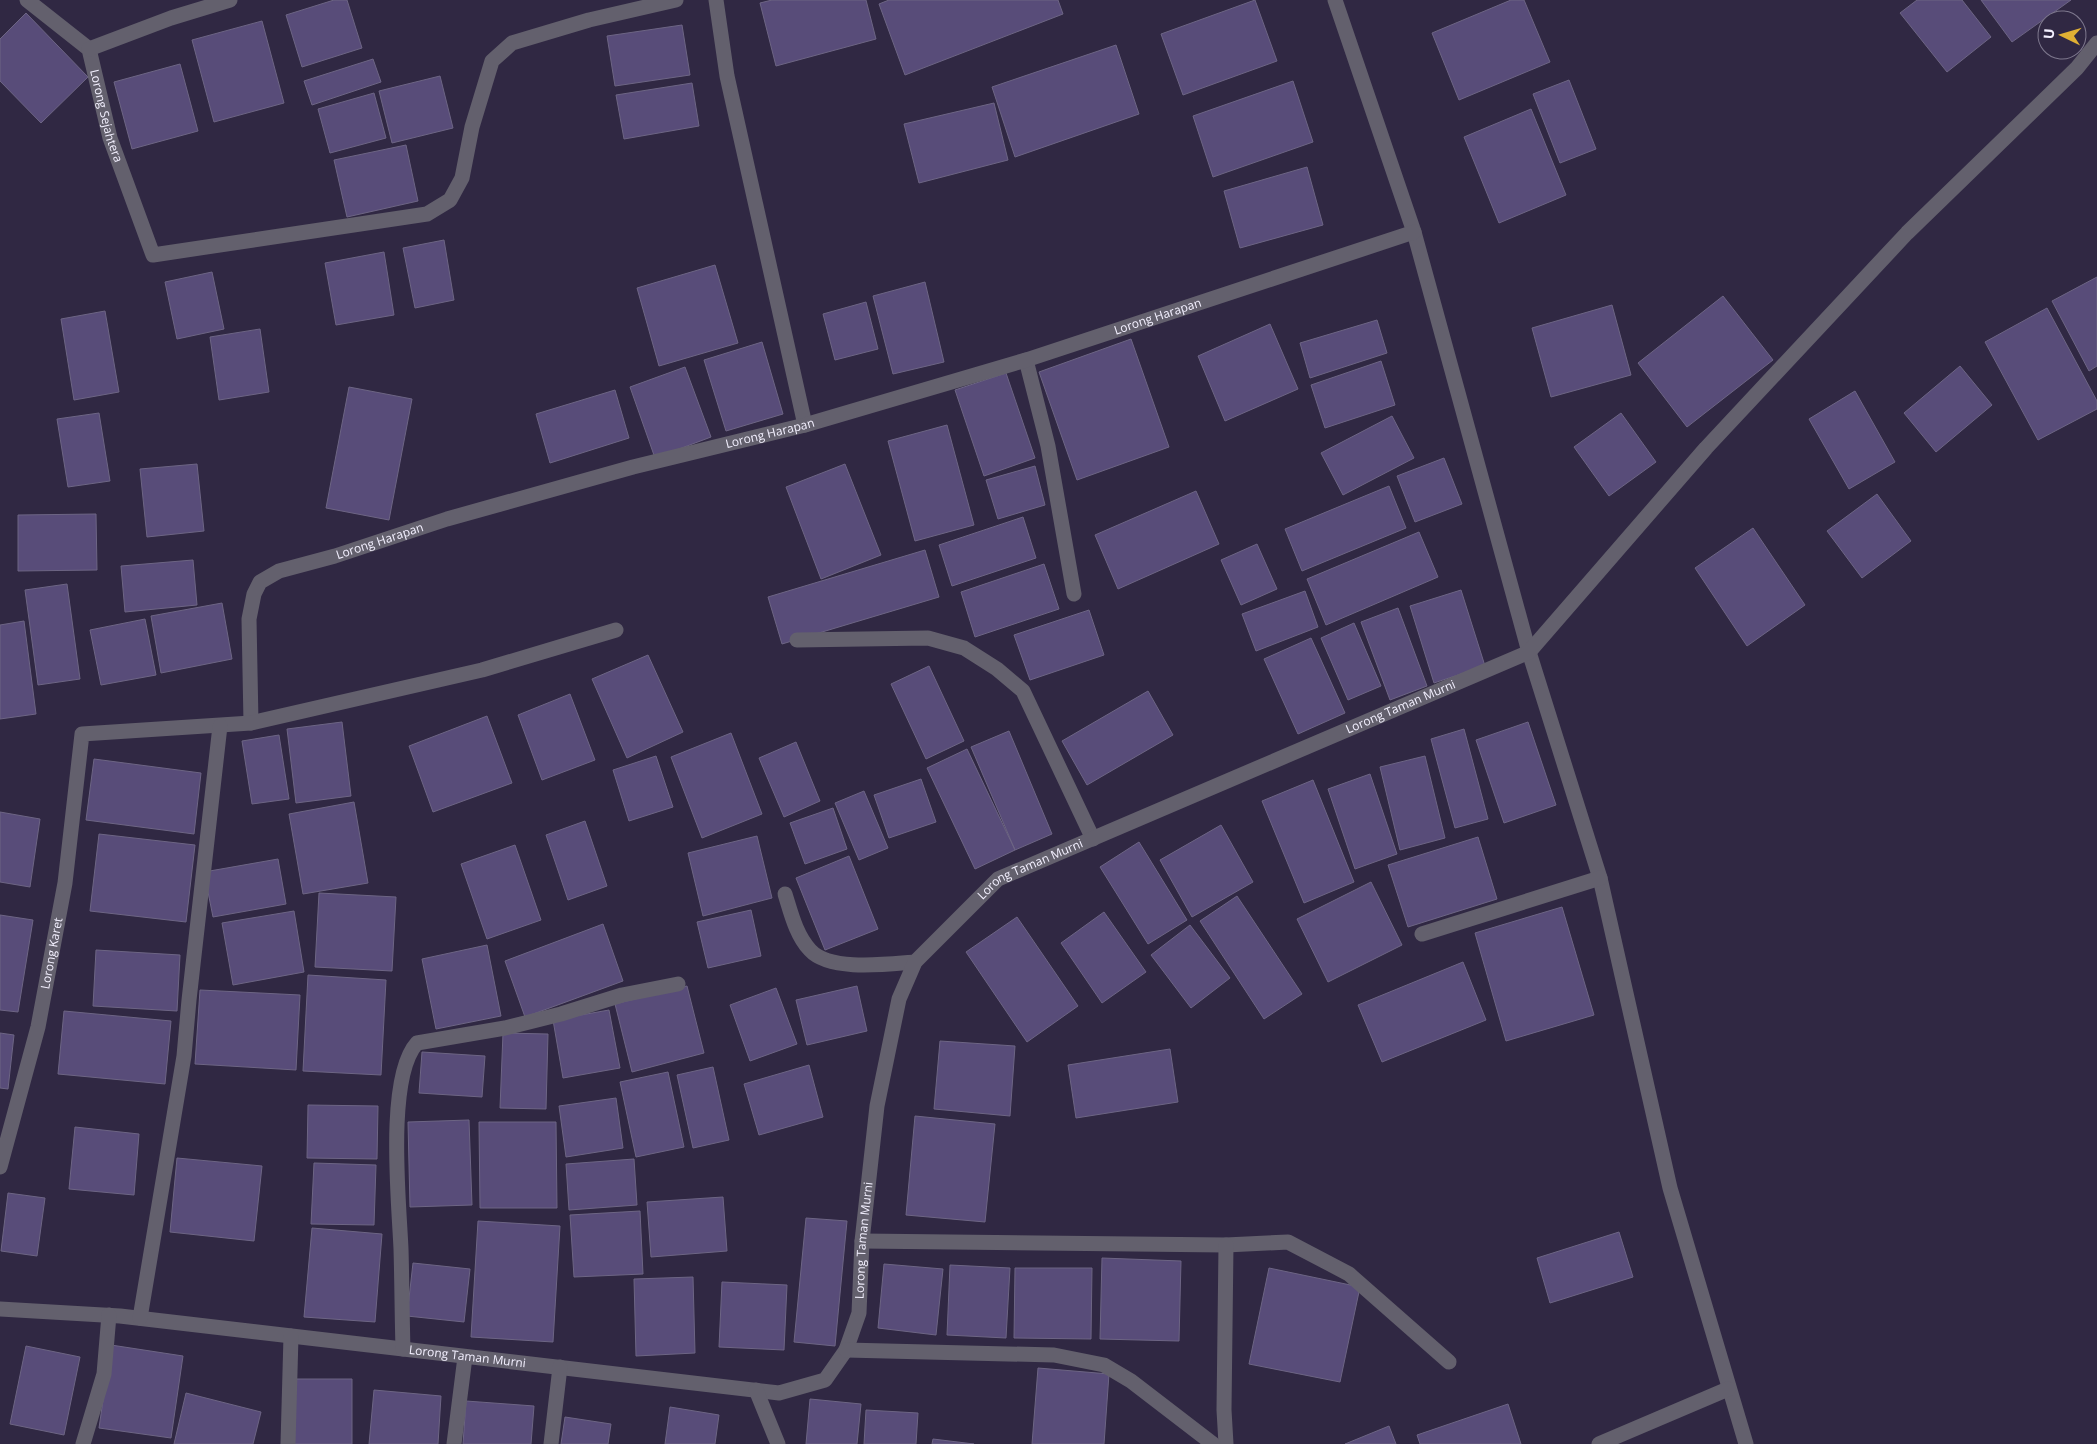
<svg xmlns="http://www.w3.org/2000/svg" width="2097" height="1444" font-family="'Open Sans',sans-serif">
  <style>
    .building { fill: #584c79; stroke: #6d6584 }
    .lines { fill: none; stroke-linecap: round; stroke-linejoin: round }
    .street { stroke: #63606d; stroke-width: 15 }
    .labels { text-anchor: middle; stroke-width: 5; stroke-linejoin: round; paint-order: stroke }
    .street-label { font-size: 12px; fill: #f3f0ff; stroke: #302843 }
  </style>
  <rect width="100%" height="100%" fill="#302843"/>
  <path class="building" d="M334,0H347L362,48L302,67L286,15Z
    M772,0H866L876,39L776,66L760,3Z
    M889,0H1058L1063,14L905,75L879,4Z
    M1255,0L1277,61L1183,95L1161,34Z
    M1511,0H1524L1550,62L1459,100L1432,33Z
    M1917,0H1962L1991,37L1947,72L1900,13Z
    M1981,0H2071L2012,42Z
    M26,13L88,77L41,123L0,81V39Z
    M262,21L284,103L214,122L192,40Z
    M682,25L690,75L615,86L607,36Z
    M1116,45L1139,114L1015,157L992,87Z
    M373,59L381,82L312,105L304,81Z
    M180,64L198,131L132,149L114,82Z
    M440,76L453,128L392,143L379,91Z
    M1569,80L1596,149L1560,163L1533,94Z
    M1293,81L1313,142L1213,177L1193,116Z
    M692,83L699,126L624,139L616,95Z
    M374,93L386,138L330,153L318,109Z
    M994,103L1008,160L919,183L904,124Z
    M1531,109L1566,195L1499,223L1464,137Z
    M406,145L418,201L347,217L334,160Z
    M1307,167L1323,225L1240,248L1224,191Z
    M444,240L454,300L415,308L403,248Z
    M384,252L394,315L336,325L325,263Z
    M715,265L738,343L659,366L637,288Z
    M212,272L224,329L177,339L165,282Z
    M2097,277V366L2089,371L2052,301Z
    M925,282L944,362L893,374L873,296Z
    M1723,296L1773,360L1687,427L1638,363Z
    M866,302L878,349L835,360L823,314Z
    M1612,305L1631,375L1551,397L1532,328Z
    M2047,308L2097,401V409L2038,440L1985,342Z
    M105,311L119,392L74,400L61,319Z
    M1377,320L1387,353L1310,378L1300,343Z
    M1270,324L1298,389L1225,421L1198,356Z
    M260,329L269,392L219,400L210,337Z
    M1131,339L1169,447L1077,480L1039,372Z
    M762,342L783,414L726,431L704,360Z
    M1381,361L1395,405L1325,428L1311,385Z
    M1960,366L1992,405L1936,452L1904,413Z
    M685,367L711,437L655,458L630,387Z
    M1006,373L1035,458L984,476L955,390Z
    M349,387L412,399L389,520L326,508Z
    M615,390L629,438L550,463L536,414Z
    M1855,391L1895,462L1849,489L1809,419Z
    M99,413L110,481L68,487L57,419Z
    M1621,413L1656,462L1609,496L1574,447Z
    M1392,416L1414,458L1343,495L1321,453Z
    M947,425L974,525L915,541L888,441Z
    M1444,458L1462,504L1415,522L1397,476Z
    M197,464L204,531L147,537L140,469Z
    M845,464L881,555L821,579L786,487Z
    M1035,466L1045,505L998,519L986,480Z
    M1389,486L1406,528L1302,571L1285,529Z
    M1196,491L1219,544L1118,589L1095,535Z
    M1877,494L1911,541L1862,578L1827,531Z
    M96,514L97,570L18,571V515Z
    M1023,517L1036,558L952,586L939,545Z
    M1753,528L1805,605L1747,646L1695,568Z
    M1419,532L1438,577L1326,625L1307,579Z
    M1257,544L1277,589L1241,605L1221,560Z
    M925,550L939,597L782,644L768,597Z
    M193,560L197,605L125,612L121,566Z
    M1044,564L1059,609L975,637L961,592Z
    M67,584L80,679L38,685L25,590Z
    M1461,590L1485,666L1434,683L1410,606Z
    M1305,591L1318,627L1256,651L1242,614Z
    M222,603L232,659L161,673L151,616Z
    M1398,608L1427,686L1390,700L1361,622Z
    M1089,610L1104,655L1030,680L1014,635Z
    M145,619L156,675L101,685L90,630Z
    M24,621L36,714L0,719V625Z
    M1354,623L1381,686L1348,700L1321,638Z
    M1311,638L1345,713L1298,734L1264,659Z
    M648,655L683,732L627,758L592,679Z
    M929,666L964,741L926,759L891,684Z
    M1148,691L1173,735L1087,785L1062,741Z
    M570,694L595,760L542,780L518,715Z
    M487,716L512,783L433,812L409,746Z
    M342,722L351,796L296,803L287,729Z
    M1528,722L1556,805L1504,823L1476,740Z
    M1464,729L1488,819L1455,828L1431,739Z
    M1009,731L1052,834L1015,850L971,747Z
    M731,733L762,814L702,838L671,757Z
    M279,735L289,799L252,804L242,741Z
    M796,742L820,801L784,817L759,758Z
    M967,749L1015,850L975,869L927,768Z
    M656,756L673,807L629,821L613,770Z
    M1425,756L1445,838L1400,850L1380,767Z
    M94,759L201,773L194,834L86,820Z
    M1370,774L1397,854L1355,869L1328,789Z
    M921,779L936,822L889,838L874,795Z
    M1313,780L1354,882L1304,903L1262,801Z
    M864,791L888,848L859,860L835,803Z
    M354,802L368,883L303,894L289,814Z
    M833,808L847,849L805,864L790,823Z
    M0,812L40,819L30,887L0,882Z
    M585,821L607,886L568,900L546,835Z
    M1221,825L1253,882L1192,917L1160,860Z
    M99,834L195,845L186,922L90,911Z
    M757,836L772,898L703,916L688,853Z
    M1478,837L1497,899L1408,927L1388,865Z
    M1139,842L1187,920L1148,944L1100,867Z
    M515,845L541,920L487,939L461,864Z
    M849,856L878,929L825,950L796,878Z
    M278,859L286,904L213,917L204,872Z
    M1371,882L1402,945L1328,982L1297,919Z
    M319,893L396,897L392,971L315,967Z
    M1237,896L1302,994L1264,1019L1200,921Z
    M1562,907L1594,1015L1506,1041L1475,933Z
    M751,910L761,956L708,968L697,922Z
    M294,911L304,972L233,985L222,923Z
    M1104,912L1146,972L1102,1003L1061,943Z
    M0,915L33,920L18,1012L0,1010Z
    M1017,917L1078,1006L1027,1042L966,952Z
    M603,924L623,981L525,1017L505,961Z
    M1190,925L1230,978L1191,1008L1151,955Z
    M487,945L501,1016L436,1029L422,959Z
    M96,950L180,955L177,1011L93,1006Z
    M1463,962L1486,1020L1382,1062L1358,1005Z
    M308,975L386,980L381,1075L303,1071Z
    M687,986L704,1053L632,1072L615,1004Z
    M857,986L867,1031L807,1045L796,1000Z
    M776,988L797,1044L750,1061L730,1005Z
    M200,990L300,995L296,1070L195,1064Z
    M609,1010L620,1068L563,1078L553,1020Z
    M64,1011L171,1021L165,1084L58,1074Z
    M0,1033L14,1035L8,1089L0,1088Z
    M503,1033L548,1034L546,1109L500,1108Z
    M940,1041L1015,1046L1010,1116L934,1109Z
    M1170,1049L1178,1102L1076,1118L1068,1065Z
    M422,1052L485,1056L482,1097L419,1093Z
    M809,1065L823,1117L759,1135L744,1084Z
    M713,1067L729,1140L693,1148L677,1075Z
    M668,1072L684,1147L636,1157L620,1082Z
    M616,1098L623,1148L566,1157L559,1106Z
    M308,1105L378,1106L377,1159L307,1158Z
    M915,1116L995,1124L985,1222L906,1215Z
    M469,1120L472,1205L410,1207L408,1122Z
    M479,1122H556L557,1208H480Z
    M75,1127L139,1134L134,1195L69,1189Z
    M177,1158L262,1166L254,1241L170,1232Z
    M634,1159L637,1205L569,1210L566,1164Z
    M314,1163L376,1165L374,1225L311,1224Z
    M8,1193L45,1198L37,1256L1,1251Z
    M723,1197L727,1251L651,1257L647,1202Z
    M640,1211L643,1274L574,1277L570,1215Z
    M806,1218L847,1221L835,1346L794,1342Z
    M478,1221L560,1226L553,1342L471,1337Z
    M312,1228L382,1234L375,1322L304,1317Z
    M1619,1232L1633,1277L1550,1303L1537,1258Z
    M1102,1258L1181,1261L1179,1341L1100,1339Z
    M413,1263L470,1269L464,1322L407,1316Z
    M884,1264L943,1269L936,1335L878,1328Z
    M950,1265L1010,1268L1006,1338L947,1335Z
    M1015,1268H1092L1091,1339L1014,1338Z
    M1269,1268L1360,1287L1340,1382L1249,1364Z
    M693,1277L695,1353L636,1356L634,1279Z
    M722,1282L787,1285L784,1350L719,1347Z
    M111,1345L183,1356L171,1438L99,1428Z
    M26,1346L80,1357L64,1435L10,1424Z
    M1038,1368L1109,1374L1104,1444H1032Z
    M294,1379H352V1444H294Z
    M374,1390L441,1396L438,1444H369Z
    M186,1393L261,1412L253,1444H174Z
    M810,1399L861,1404L857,1444H806Z
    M466,1401L534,1406L531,1444H463Z
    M1508,1404L1521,1444H1420L1417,1435Z
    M670,1407L719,1415L715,1444H665Z
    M866,1410L918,1413L916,1444H864Z
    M565,1417L611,1424L608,1444H561Z
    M1389,1426L1396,1444H1345Z
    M933,1439L974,1444H932Z"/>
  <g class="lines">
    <g class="street">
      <path id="s1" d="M27,0L89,49L110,138L153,255L427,214L450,200L462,178L472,127L492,61L512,43L589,20L676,0"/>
      <path d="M716,0L727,76L805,425"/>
      <path d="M1335,0L1414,232L1529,652L1600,878L1670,1188L1746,1444"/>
      <path d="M89,49L171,18L230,0"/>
      <path d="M1026,360L1048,446L1074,594"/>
      <path d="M797,640L928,638L964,648L997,669L1023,691L1093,839"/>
      <path id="s2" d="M251,723L249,619L254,594L260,582L279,571L335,556L447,519L633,467L805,425L1026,360L1414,232"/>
      <path d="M785,894C791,913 796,935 810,950C830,972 888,964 915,962"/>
      <path d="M1422,934L1600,878"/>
      <path id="s3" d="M0,1167L38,1027L65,883L82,734L251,723L482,670L616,630"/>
      <path d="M862,1241L1226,1245L1288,1242L1349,1274L1449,1362"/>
      <path d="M1226,1245L1224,1410L1226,1444"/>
      <path id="s4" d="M0,1309L120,1316L779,1393L825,1380L846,1350L859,1313L862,1241L877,1106L899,999L915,962L998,879L1529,652L1706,448L1907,233L2077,68L2097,43"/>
      <path d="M140,1318L184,1056L189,1000L220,726"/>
      <path d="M403,1349C402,1316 402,1283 401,1249C399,1202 386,1077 417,1043L505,1028L561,1014L622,995L678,984"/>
      <path d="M846,1350L1054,1355L1104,1365L1131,1381L1213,1444"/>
      <path d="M756,1390L778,1444"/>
      <path d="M83,1444L104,1374L109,1315"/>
      <path d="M288,1444L291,1336"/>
      <path d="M454,1444L465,1357"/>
      <path d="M551,1444L560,1367"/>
      <path d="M1599,1444L1728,1389"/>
    </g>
  </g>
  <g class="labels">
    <g class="street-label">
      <text dy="4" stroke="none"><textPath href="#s1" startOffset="148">Lorong Sejahtera</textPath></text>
      <text dy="4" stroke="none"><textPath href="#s2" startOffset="1080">Lorong Harapan</textPath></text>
      <text dy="4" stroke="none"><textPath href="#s2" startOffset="675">Lorong Harapan</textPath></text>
      <text dy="4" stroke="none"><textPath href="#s2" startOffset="270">Lorong Harapan</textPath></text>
      <text dy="4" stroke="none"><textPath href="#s4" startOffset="1820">Lorong Taman Murni</textPath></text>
      <text dy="4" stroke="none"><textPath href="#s4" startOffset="1415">Lorong Taman Murni</textPath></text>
      <text dy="4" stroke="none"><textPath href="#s3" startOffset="220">Lorong Karet</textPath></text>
      <text dy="4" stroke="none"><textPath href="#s4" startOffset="980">Lorong Taman Murni</textPath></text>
      <text dy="4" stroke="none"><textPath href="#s4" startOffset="470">Lorong Taman Murni</textPath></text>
    </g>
  </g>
  <g transform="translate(2062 35) rotate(275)"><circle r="24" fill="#302843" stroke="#7e788e"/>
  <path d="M0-4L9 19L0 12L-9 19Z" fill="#e0b034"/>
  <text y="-8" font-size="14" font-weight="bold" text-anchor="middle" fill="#f3f0ff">U</text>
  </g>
</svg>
